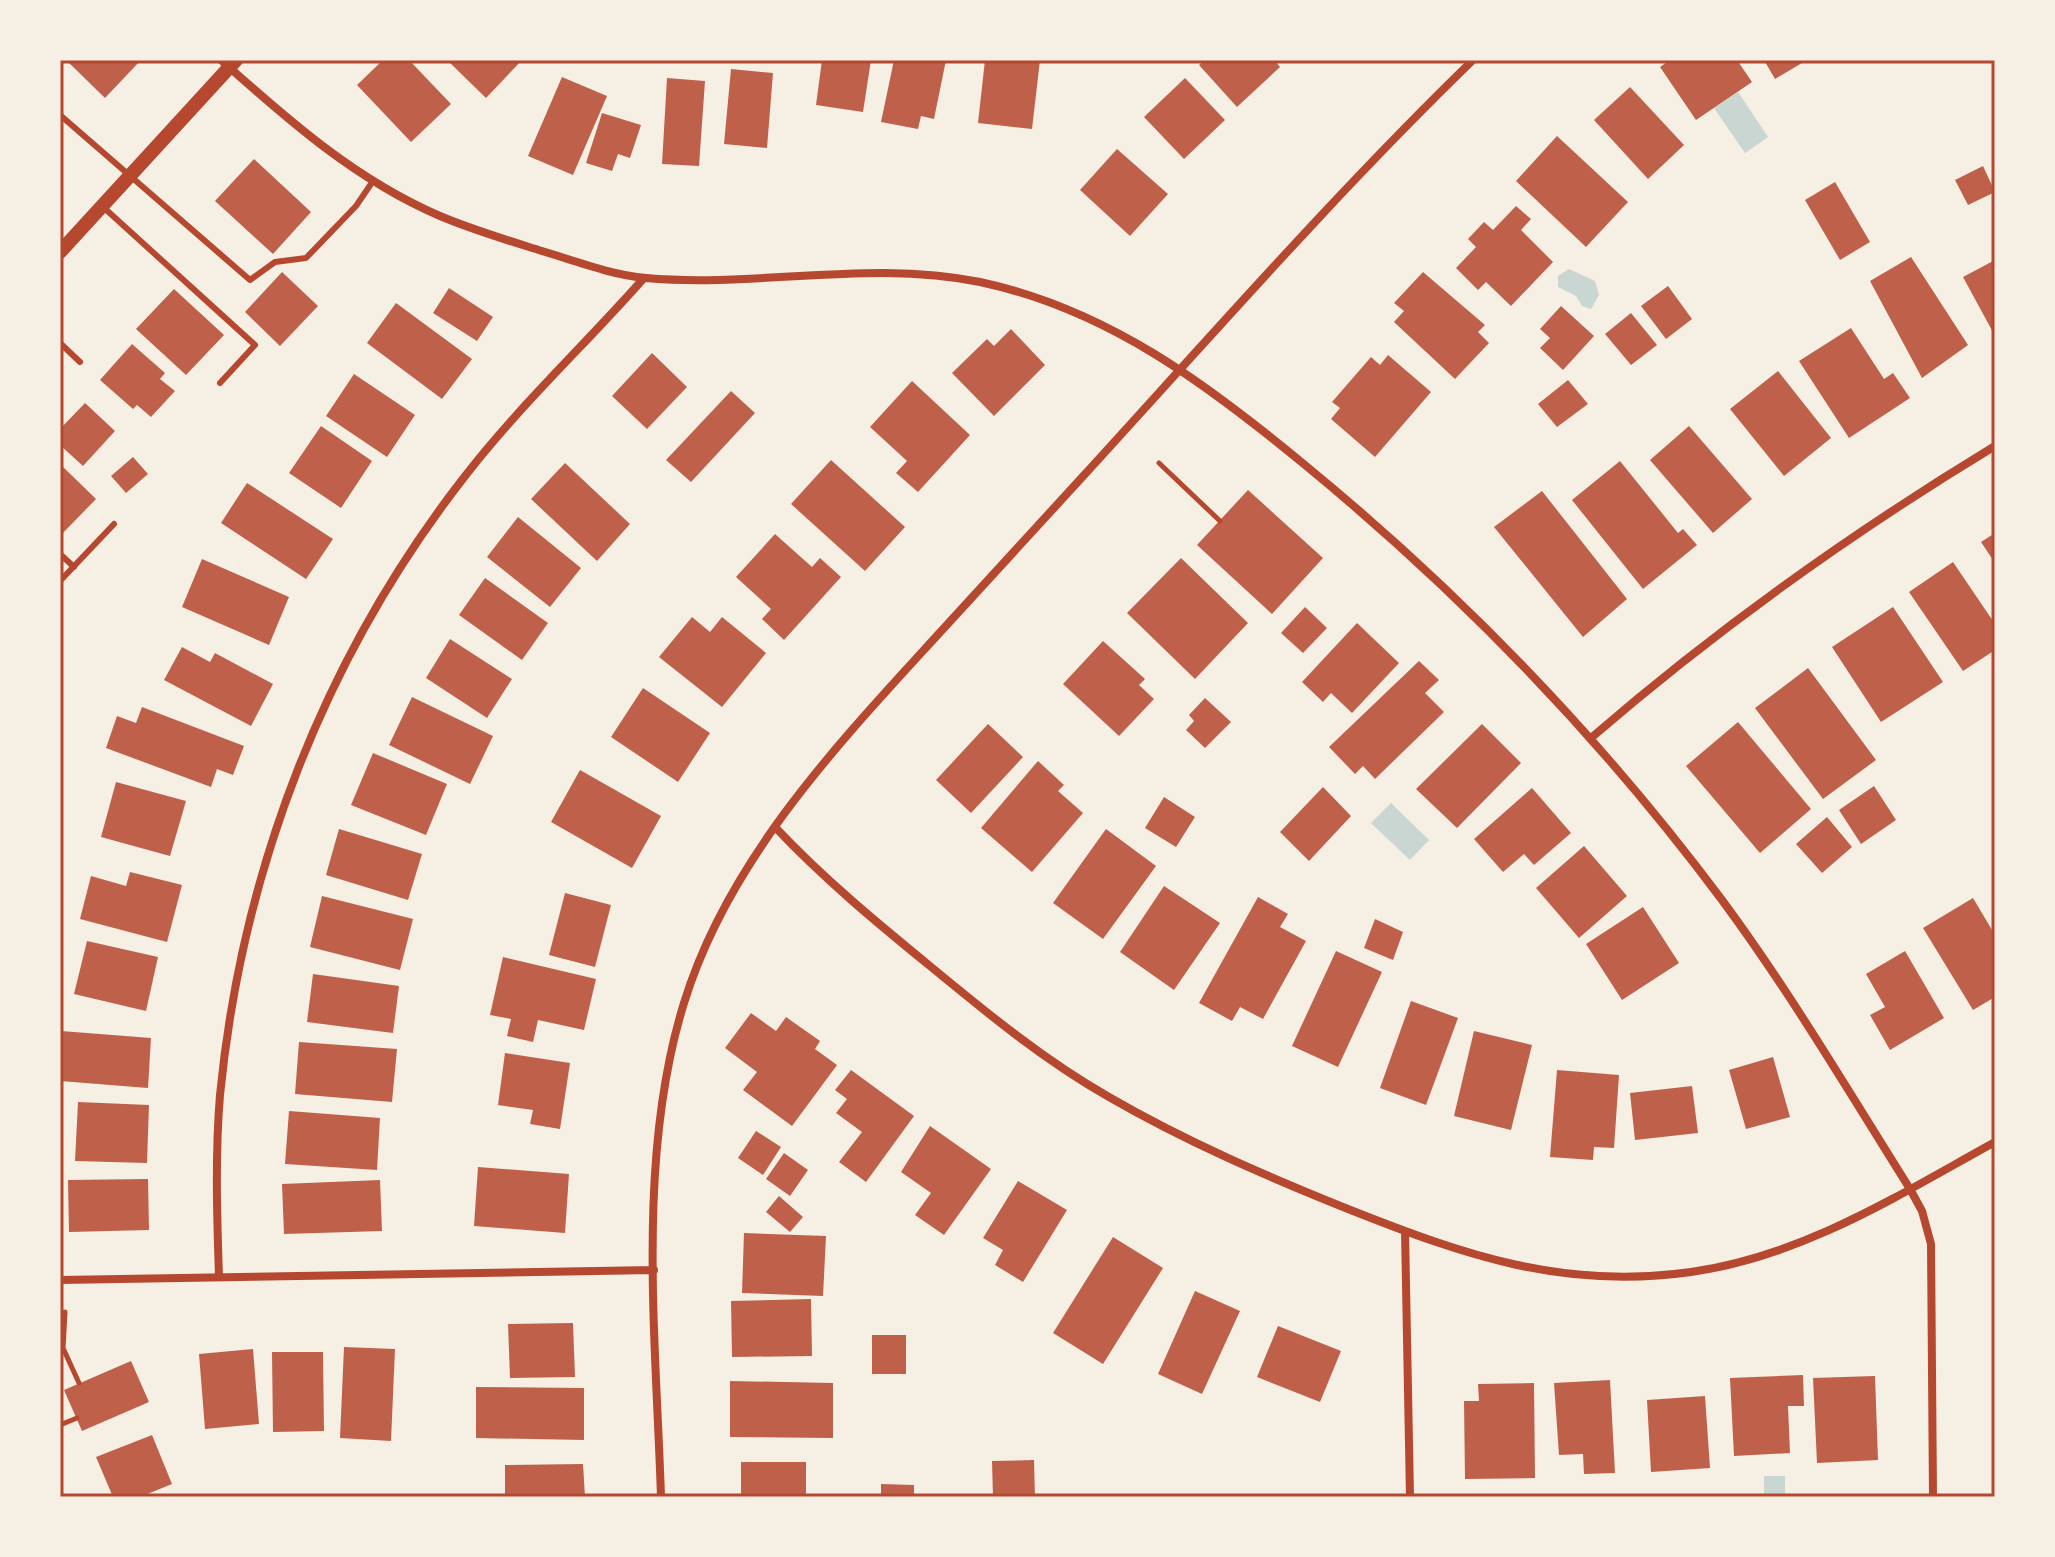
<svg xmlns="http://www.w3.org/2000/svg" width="2055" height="1557" font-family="Inter,sans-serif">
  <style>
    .water { fill: #c9d6d2 }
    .building { fill: #bf614a }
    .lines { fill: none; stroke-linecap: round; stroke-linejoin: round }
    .path { stroke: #b5482f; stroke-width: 5 }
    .service { stroke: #b5482f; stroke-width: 6 }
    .minor { stroke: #b5482f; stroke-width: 8 }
    .tertiary { stroke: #b5482f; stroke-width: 14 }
    .neatline { fill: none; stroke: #b5482f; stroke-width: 3 }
  </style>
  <rect width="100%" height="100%" fill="#f6efe4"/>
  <path class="water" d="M1738,92L1768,137L1745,153L1714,108Z
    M1569,269L1595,281L1599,295L1591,309L1582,306L1576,296L1558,287V276Z
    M1391,803L1429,840L1410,860L1371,823Z
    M1764,1476H1785V1497H1764Z"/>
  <path class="building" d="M66,60H141L105,98Z
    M383,60H409L451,104L411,142L357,85Z
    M447,60H522L486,98Z
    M822,60H871L863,112L816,105Z
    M894,60H946L934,119L921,116L918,129L881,122Z
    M985,60H1040L1032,129L978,123Z
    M1205,60H1274L1280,67L1237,107L1199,65Z
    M1670,60H1737L1752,82L1696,120L1660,67Z
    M1764,60H1807L1775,79Z
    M731,69L773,73L767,148L724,144Z
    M562,77L607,96L573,175L528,156Z
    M667,78L705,81L699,166L662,164Z
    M1185,78L1225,120L1184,159L1144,117Z
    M1630,87L1684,145L1648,179L1594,120Z
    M602,113L641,125L630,158L618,154L612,171L586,163Z
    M1557,136L1628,202L1586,247L1516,181Z
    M1117,149L1168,194L1130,236L1080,190Z
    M254,159L311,212L273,254L215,201Z
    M1983,166L1995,192L1968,205L1955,180Z
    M1835,182L1870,242L1840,260L1805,200Z
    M1516,206L1531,219L1521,230L1553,262L1511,306L1486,282L1478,290L1456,268L1476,247L1468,239L1484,222L1493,230Z
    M1911,257L1968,345L1922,378L1870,281Z
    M1995,260V336L1963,277Z
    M282,272L318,306L280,346L245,312Z
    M1423,272L1485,325L1478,332L1489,343L1455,379L1394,322L1404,311L1394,303Z
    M1668,286L1692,319L1666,339L1641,306Z
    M449,288L493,317L477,341L433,313Z
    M174,289L224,335L186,375L136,329Z
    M396,303L472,359L442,399L367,343Z
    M1561,306L1594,336L1563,370L1540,348L1550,338L1540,329Z
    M1631,313L1657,345L1631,365L1605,334Z
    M1851,328L1884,379L1893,373L1910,398L1849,438L1799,361Z
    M1011,329L1045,365L994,416L952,373L987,339L994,346Z
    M132,344L165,373L160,379L175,391L151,417L137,405L133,409L100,380Z
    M652,353L687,387L647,429L612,396Z
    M1388,355L1431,392L1375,457L1331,419L1340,408L1332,402L1371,357L1380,365Z
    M1778,371L1831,438L1784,476L1730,409Z
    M354,374L415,415L387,457L326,416Z
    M1568,380L1588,404L1557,427L1538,404Z
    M912,381L970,435L918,492L896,473L907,461L870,427Z
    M731,391L755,413L691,482L666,460Z
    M85,403L115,431L83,466L60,445V429Z
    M321,426L372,461L341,508L289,473Z
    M1689,426L1752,499L1713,533L1650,460Z
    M133,457L148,474L126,493L111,476Z
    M831,460L905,527L865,571L791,504Z
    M1620,461L1678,533L1683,529L1697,545L1643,589L1572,500Z
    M565,463L630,524L597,561L531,499Z
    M60,464L96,499L60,536Z
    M247,483L333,539L306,579L221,523Z
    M1248,490L1323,558L1272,614L1197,545Z
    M1542,491L1627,599L1583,637L1494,527Z
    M518,517L581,568L550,607L487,557Z
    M1995,533V563L1981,542Z
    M775,534L812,567L820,558L841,577L784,640L762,619L771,609L736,577Z
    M1181,558L1248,623L1195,679L1127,613Z
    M202,559L289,597L269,645L182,607Z
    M1953,562L1995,624V650L1963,671L1909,592Z
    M485,578L548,623L522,660L459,615Z
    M1305,607L1327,628L1303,653L1281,633Z
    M1893,607L1943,682L1881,722L1832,647Z
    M692,617L710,632L722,617L766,653L722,707L659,657Z
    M1357,623L1399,663L1352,713L1331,693L1323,702L1302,682Z
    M450,639L512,679L487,718L426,678Z
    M1103,641L1145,679L1139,685L1154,699L1119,736L1063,684Z
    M182,647L210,662L215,653L273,684L251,726L164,680Z
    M1419,661L1439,680L1425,693L1444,712L1375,779L1363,766L1355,774L1329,747Z
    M1808,668L1876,760L1823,799L1755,708Z
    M643,688L710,733L678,782L611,737Z
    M412,697L493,736L470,784L389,745Z
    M1205,698L1231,722L1205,748L1186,730L1194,721L1189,715Z
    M142,707L244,746L233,775L217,769L211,787L106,748L117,716L136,723Z
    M1738,722L1811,809L1760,853L1686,766Z
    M988,724L1023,757L971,813L936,780Z
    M1482,724L1521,763L1457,828L1416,789Z
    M373,753L447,784L426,835L351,805Z
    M1038,761L1064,785L1058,791L1083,813L1032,872L981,828Z
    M580,770L661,816L632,868L551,822Z
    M116,782L186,801L170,856L101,837Z
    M1874,786L1896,820L1861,844L1839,810Z
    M1323,787L1351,816L1309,861L1280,832Z
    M1532,788L1571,833L1534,865L1524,854L1503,872L1474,839Z
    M1164,797L1195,817L1176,847L1145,828Z
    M1827,817L1852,847L1822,873L1796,844Z
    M339,829L422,854L408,900L326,875Z
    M1106,829L1156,866L1103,939L1053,903Z
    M1584,846L1627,896L1579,938L1536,888Z
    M130,872L182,885L167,942L80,919L91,876L126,886Z
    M1164,886L1220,923L1174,990L1120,952Z
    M565,893L611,905L595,967L549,955Z
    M322,896L413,919L400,970L310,947Z
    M1258,897L1288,914L1280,927L1306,941L1263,1019L1240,1007L1232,1021L1199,1003Z
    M1973,898L1995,935V997L1973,1010L1923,928Z
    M1643,907L1679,963L1622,1000L1586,944Z
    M1375,919L1403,932L1393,960L1364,948Z
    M87,941L158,957L146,1011L74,994Z
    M1336,951L1382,972L1338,1067L1292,1046Z
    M1905,951L1944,1018L1890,1050L1870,1015L1885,1007L1866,974Z
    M503,957L596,979L584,1030L538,1020L533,1042L507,1036L511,1019L490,1015Z
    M313,974L399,986L393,1033L307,1022Z
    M1411,1001L1458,1018L1426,1105L1380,1088Z
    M751,1013L776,1031L786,1017L820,1041L815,1049L837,1065L792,1126L743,1090L757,1072L725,1048Z
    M61,1031L151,1038L148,1088L60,1081Z
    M1474,1031L1532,1045L1511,1130L1454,1116Z
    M299,1042L397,1049L392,1102L295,1094Z
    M505,1053L570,1063L560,1129L530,1124L533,1110L498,1105Z
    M1773,1057L1790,1117L1746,1129L1729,1070Z
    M851,1070L914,1116L866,1182L839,1162L862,1132L836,1113L847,1099L835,1090Z
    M1557,1070L1619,1075L1614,1148L1594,1147L1593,1160L1550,1157Z
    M1692,1086L1698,1133L1635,1140L1630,1093Z
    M78,1102L149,1105L147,1163L75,1161Z
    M289,1111L380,1118L377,1170L285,1164Z
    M930,1126L991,1169L944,1235L915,1215L931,1193L901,1172Z
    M756,1131L781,1147L763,1175L738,1158Z
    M784,1153L808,1170L790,1196L766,1179Z
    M478,1167L569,1174L565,1233L474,1226Z
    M148,1179L149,1230L69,1232L68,1180Z
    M380,1180L382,1231L284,1234L282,1184Z
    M1018,1181L1067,1210L1023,1282L995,1265L1003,1250L983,1238Z
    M779,1196L803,1217L790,1232L766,1212Z
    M744,1233L826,1236L823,1296L742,1293Z
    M1113,1237L1163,1268L1103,1364L1053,1333Z
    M1195,1291L1240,1311L1202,1394L1158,1374Z
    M811,1299L812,1356L732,1357L731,1301Z
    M573,1323L575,1377L510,1378L508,1324Z
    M1278,1326L1341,1351L1320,1402L1257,1377Z
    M872,1335H906V1374H872Z
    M344,1347L395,1349L391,1441L340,1438Z
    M253,1349L259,1424L205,1429L199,1354Z
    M272,1352H323L324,1431L273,1432Z
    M131,1361L149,1402L82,1431L64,1390Z
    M1803,1375L1804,1406H1788L1790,1453L1734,1456L1730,1378Z
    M1875,1376L1878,1460L1817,1463L1813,1378Z
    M1610,1380L1615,1473L1584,1474L1583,1454L1559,1455L1554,1383Z
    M730,1381L833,1383V1438L730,1437Z
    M1534,1383L1535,1478L1465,1479L1464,1401H1479L1478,1384Z
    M476,1387L584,1388V1440L476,1438Z
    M1705,1396L1710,1468L1651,1472L1647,1400Z
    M152,1435L172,1484L140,1497H113L96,1457Z
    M1034,1460L1035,1497H993L992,1461Z
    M741,1462H806V1497H741Z
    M583,1464L585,1497H505V1465Z
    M881,1484L914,1485V1497H881Z"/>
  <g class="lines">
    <path class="path" d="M1159,463L1220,521
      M65,1312L63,1348L79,1383
      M60,1425L77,1418"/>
    <path class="service" d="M60,115L250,280L275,262L306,258L356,206L373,181
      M102,206L255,345L220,383
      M60,343L80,362
      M60,554L74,567
      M60,581L114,524"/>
    <path class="minor" d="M221,60C288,120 356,180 440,216C473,230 507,240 542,251C575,261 612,275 646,278C757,288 870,259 980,282C1107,309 1207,384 1305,465C1461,593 1601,738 1722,900C1790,992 1849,1092 1910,1189L1922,1211L1931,1244L1933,1497
      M1591,738C1718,628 1850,534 1995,446
      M775,827C823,878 876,922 930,966C987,1013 1044,1060 1109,1097C1185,1141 1266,1176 1348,1209C1464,1255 1563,1290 1691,1272C1803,1256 1897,1196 1995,1142
      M1405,1231L1410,1497
      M219,1277C217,1217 215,1155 220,1095C242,871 324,658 462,480C517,408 584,346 644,278
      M60,1280L654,1270
      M661,1497C656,1338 636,1157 684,1003C727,862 835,747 933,640C984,585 1035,529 1086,473C1213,334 1338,191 1473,60"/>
    <path class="tertiary" d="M60,252L236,60"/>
  </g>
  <rect width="2055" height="1557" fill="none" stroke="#f6efe4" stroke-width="124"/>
  <rect x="62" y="62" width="1931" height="1433" class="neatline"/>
</svg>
